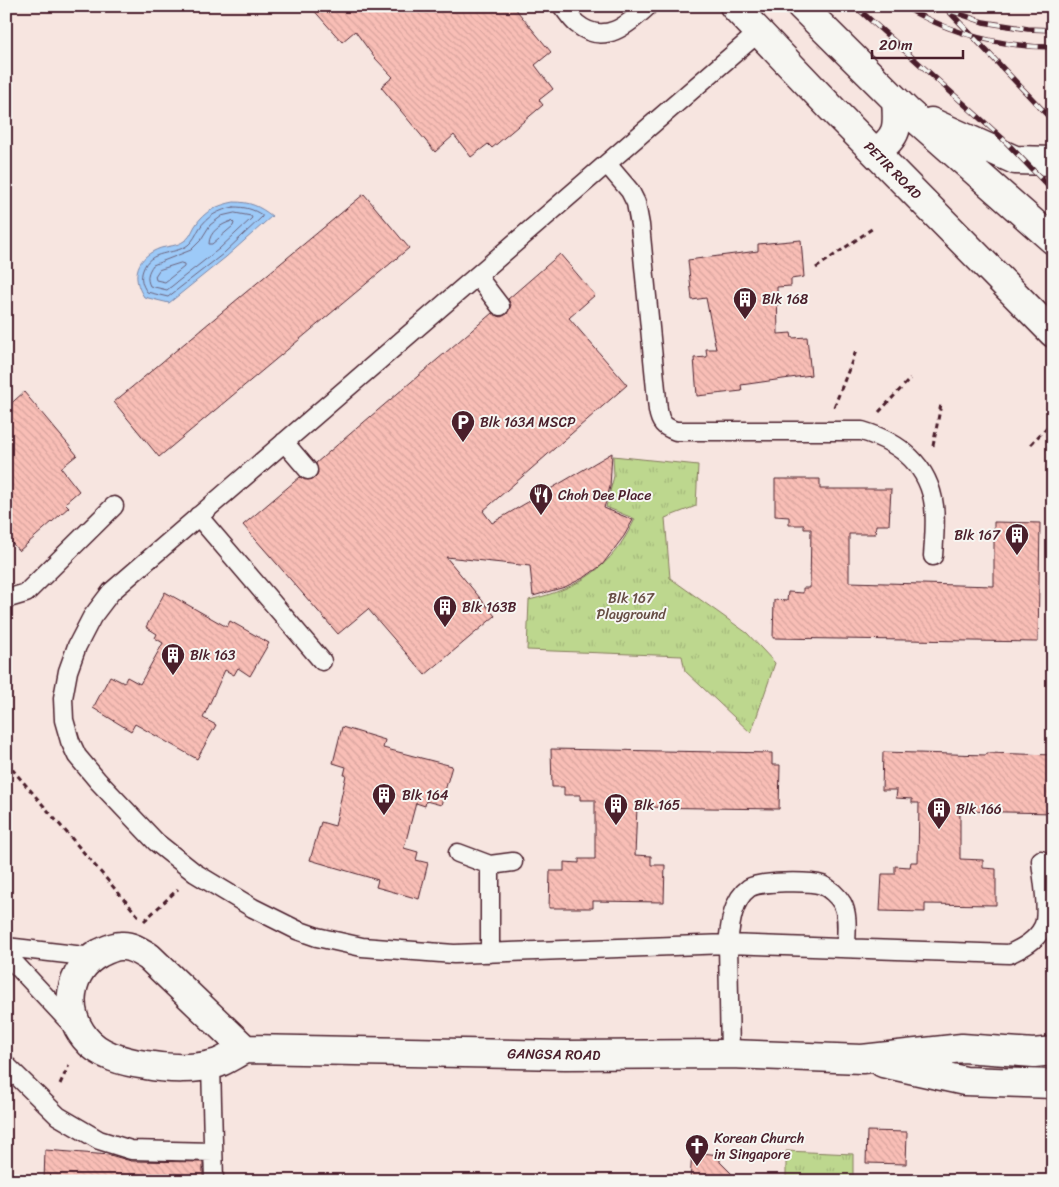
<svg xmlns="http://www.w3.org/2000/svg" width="1059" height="1187" font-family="Sriracha,sans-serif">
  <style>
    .park { fill: url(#park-tufts); stroke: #847b5c }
    .water { fill: #9dcaf8; stroke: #7c86a6 }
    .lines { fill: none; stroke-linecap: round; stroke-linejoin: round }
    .shore { stroke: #6b637d; stroke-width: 1 }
    .building { fill: url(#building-back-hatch); stroke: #4a1f2b }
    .service-casing { stroke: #4a1f2b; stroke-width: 21 }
    .minor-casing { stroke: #4a1f2b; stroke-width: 31 }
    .secondary-casing { stroke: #4a1f2b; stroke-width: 31 }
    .path { stroke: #4a1f2b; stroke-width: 3; stroke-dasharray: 5 4; stroke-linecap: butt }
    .service { stroke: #f6f6f2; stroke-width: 18 }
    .minor { stroke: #f6f6f2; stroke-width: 28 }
    .secondary { stroke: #f6f6f2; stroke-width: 28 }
    .rail-casing { stroke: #4a1f2b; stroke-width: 5.5 }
    .rail { stroke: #f6f6f2; stroke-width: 4; stroke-dasharray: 11; stroke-linecap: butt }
    .labels { text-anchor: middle; stroke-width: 4; stroke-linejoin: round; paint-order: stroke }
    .street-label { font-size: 14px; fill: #4a1f2b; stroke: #f6f6f2 }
    .poi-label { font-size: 14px; fill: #4a1f2b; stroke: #f6f6f2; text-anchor: start }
    .park-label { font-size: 14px; fill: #674d44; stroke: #f6f6f2 }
  </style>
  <defs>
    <pattern id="park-tufts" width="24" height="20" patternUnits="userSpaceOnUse" patternTransform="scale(1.25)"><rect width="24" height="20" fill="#bdd78e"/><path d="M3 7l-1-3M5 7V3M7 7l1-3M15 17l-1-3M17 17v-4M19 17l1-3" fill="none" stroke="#a4b87b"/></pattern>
    <pattern id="building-back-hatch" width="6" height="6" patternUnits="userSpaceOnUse" patternTransform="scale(1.25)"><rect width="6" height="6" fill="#f9beb6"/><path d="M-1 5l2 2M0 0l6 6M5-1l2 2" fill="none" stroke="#d7a39d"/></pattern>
  </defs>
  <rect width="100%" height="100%" fill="#f7e5e0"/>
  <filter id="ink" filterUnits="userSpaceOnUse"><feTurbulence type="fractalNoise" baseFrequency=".02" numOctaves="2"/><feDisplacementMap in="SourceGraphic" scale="10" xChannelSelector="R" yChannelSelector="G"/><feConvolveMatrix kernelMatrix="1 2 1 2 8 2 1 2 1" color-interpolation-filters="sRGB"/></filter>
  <g filter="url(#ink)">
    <path class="park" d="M613,456L698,465L696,506L665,518L670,578L747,633L775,663L751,733L685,671L682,656L527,650L529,600C580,588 612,567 635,519L606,507L614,476Z
      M786,1151L853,1154V1181H786Z"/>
    <path class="water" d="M234,202C250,202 259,206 272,216L226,257L169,303L144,297C130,276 137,256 161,248C169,246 177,246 184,241C190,238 192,231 195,226C204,211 218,205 234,202Z"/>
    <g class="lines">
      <path class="shore" d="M234,207C245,207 253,209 262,215V217L223,254L168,297L147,292C142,285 140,278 143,270C150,249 173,256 188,245C193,241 196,235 199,229C207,216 219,210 234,207Z
        M235,213L251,216L252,218L219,249L167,290L150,286C146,278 148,272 153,265L191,250L200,241L210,225L222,216Z
        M232,221L234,223L233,226L212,244H209C209,232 221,224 232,221Z
        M181,263L184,264V267L165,282L156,280L155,276L159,270Z"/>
    </g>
    <path class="building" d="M310,6H513L551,52L535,65L553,89L539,100L543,105L492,148L488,144L471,157L454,135L435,152L381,87L393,77L374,57L355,31L342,42Z
      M364,194L409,248L159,457L114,402Z
      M801,240L804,277L791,279V286L777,287L778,334L791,333L792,338L807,337L811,375L741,385L742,391L697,396L694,358L707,357L706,349H716L706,298L692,300L688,260L758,251V244Z
      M560,254L595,295L569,318L627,385L483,511L492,523L612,453L610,487L604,508L633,520L624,536L602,565L585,577L565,587L533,596L530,566L446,557L495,616L425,675L368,609L338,634L243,525L300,477L305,480L314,478L318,473L316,463L492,313L501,317L507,314L511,305L508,299Z
      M24,392L77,455L61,468L79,491L65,503L69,507L19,551L6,536V408Z
      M775,479H820V489H891L889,525H876L875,534H849V582L994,586V522L1040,523L1038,642L773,638L774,600L787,601L788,592L803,593V588H810L811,529H804V525H789V517L775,516Z
      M165,592L227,627L230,621L269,643L250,676L238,668L234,675L225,670L203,718L216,725L197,759L135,724L131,731L93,708L110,676L124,683L127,677L140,684L163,643L155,638L157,634L146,627Z
      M342,727L385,740L383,748L452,766L441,805L426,801L425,806L416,803L404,848L418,852L416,860L428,863L419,899L376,887L378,880L310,860L321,822L335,826L346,775H344L346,767L333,763Z
      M551,749L772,753V765H780L779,809L637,807L635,855L651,856V865H665L664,902L593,901V908H549L550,871H564V862L579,863V859H595V800H580V795H564V787H552Z
      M883,752L986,755L987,753L1053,755V813L960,811V859L983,860V868L996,869V905L925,904V912L880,911L882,874H895V866L910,867L911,862H918L919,803H912V799L896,798L897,790H882Z
      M867,1131L907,1132L906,1164L866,1163Z
      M45,1150L110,1155L131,1161L203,1162V1181H44Z
      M692,1152L720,1155V1162L739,1181H690Z"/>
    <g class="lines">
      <g class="service-casing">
        <path id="service" d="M562,6C567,12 571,19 577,24C604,46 628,25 648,6
          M759,32L111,592L92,617L77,646L68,671L63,698L64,720L70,741L77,756L98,781L156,842L195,873L253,908L297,930L317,937L362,947L454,954L728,944L1009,954C1022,948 1036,941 1043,927C1050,913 1042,877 1041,860
          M607,164L630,191L636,203L640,225L658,410C660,423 664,427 676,431H862C899,442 929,465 934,506C936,522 934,540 933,556
          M477,276L500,306
          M284,442L308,470
          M198,516L322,661
          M6,599L26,593L114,506
          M458,853L490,865L513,862
          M6,947L93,957
          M490,953V865
          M6,954L74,1027
          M730,1054L728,944C730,926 732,900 749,888C759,881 810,881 822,885C829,888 838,896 842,903C849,915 846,934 846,948
          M6,1065L58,1116L99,1140L131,1150L213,1152
          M211,1065L214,1181"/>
      </g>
      <g class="minor-casing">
        <path id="minor" d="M245,1049L149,957C141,952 131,945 121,946C114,946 106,950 100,953C68,970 63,1011 85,1038C99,1056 125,1062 146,1065C167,1069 198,1070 218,1063C228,1059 236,1053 245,1049L565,1055L730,1054L862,1059L962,1048L1034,1053L1053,1051
          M883,1063L965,1081L1053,1084"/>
      </g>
      <g class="secondary-casing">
        <path id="secondary" d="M734,6L834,111L1053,333
          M801,6L907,111L1053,240
          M931,122L1015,160L1053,161
          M875,152C899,137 898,126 896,100"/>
      </g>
      <path class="path" d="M816,268L873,228
        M834,407L856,351
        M879,412L910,379
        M1031,444L1053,421
        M933,446L941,404
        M6,762L140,918
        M144,921L178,889
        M60,1084L69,1065"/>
      <use href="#service" class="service"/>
      <use href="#minor" class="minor"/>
      <use href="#secondary" class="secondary"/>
      <g class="rail-casing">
        <path id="rail" d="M855,6L1002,138L1053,191
          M903,6C949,33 1000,47 1053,47
          M944,6L1053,121
          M949,10L983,22L1028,29L1053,30"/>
      </g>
      <use href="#rail" class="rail"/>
    </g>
  </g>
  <defs>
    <g id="building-pin" transform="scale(1.25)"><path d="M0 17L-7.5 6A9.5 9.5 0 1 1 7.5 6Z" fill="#4a1f2b" stroke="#f6f6f2"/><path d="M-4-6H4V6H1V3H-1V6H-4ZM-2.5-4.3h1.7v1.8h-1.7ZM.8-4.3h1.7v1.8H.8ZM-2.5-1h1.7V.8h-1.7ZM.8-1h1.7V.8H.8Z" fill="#fff"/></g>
    <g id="parking-pin" transform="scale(1.25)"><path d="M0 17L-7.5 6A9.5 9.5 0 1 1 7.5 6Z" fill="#4a1f2b" stroke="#f6f6f2"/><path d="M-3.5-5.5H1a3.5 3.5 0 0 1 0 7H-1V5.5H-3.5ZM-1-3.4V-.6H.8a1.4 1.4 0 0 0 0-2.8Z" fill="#fff"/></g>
    <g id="restaurant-pin" transform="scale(1.25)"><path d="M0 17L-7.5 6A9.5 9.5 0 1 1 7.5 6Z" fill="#4a1f2b" stroke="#f6f6f2"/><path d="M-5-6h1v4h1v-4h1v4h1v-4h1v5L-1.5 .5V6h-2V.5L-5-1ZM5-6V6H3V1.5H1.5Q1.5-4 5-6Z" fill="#fff"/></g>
    <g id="church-pin" transform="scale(1.25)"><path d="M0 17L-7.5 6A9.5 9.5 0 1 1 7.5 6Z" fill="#4a1f2b" stroke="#f6f6f2"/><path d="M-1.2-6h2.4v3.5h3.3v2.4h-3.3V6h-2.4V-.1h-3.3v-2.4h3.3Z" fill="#fff"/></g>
  </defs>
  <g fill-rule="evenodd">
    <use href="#building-pin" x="745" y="299"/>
    <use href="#parking-pin" x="463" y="422"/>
    <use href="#restaurant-pin" x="541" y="495"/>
    <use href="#building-pin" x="1017" y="535"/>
    <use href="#building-pin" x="445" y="607"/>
    <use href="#building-pin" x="173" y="655"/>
    <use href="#building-pin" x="384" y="795"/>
    <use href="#building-pin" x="616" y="805"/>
    <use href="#building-pin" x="939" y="809"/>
    <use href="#church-pin" x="697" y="1146"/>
  </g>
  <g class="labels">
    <g class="street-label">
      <text transform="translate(893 170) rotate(45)" y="5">PETIR ROAD</text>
      <text transform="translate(554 1054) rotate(1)" y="5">GANGSA ROAD</text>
    </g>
    <g class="poi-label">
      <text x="762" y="304">Blk 168</text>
      <text x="480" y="427">Blk 163A MSCP</text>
      <text x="558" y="500">Choh Dee Place</text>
      <text x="1000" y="540" text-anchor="end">Blk 167</text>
      <text x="462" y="612">Blk 163B</text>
      <text x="190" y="660">Blk 163</text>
      <text x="402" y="800">Blk 164</text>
      <text x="634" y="810">Blk 165</text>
      <text x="956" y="814">Blk 166</text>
      <text x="714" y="1143">Korean Church<tspan x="714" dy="16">in Singapore</tspan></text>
    </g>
    <g class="park-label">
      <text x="631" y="603">Blk 167<tspan x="631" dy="16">Playground</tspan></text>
    </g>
  </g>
  <rect width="1059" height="1187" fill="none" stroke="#f6f6f2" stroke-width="25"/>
  <rect x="12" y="12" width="1034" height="1162" fill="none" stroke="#4a1f2b" stroke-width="2" filter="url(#ink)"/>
  <path d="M872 50v8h91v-8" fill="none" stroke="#4a1f2b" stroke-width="2.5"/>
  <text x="879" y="50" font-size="15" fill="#4a1f2b" stroke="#f6f6f2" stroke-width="4" paint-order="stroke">20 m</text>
</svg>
